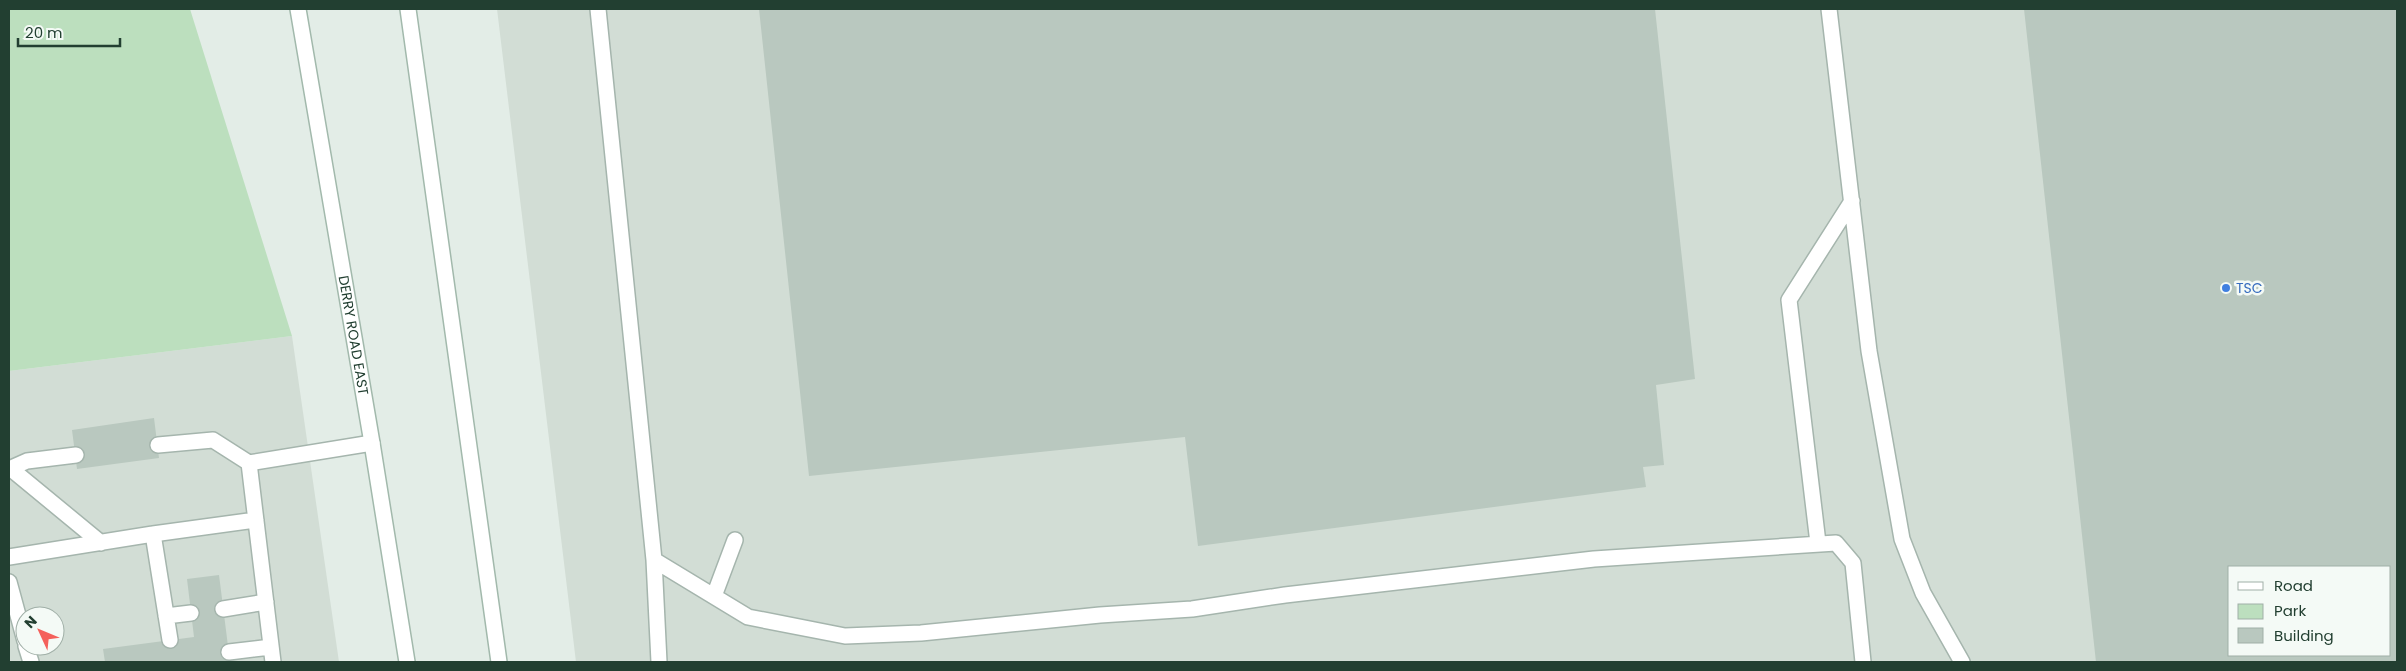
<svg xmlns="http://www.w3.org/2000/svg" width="2406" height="671" font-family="Poppins,sans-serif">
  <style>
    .built { fill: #d2ddd5; fill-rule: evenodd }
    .green { fill: #bcdfbe }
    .building { fill: #b9c8bf; fill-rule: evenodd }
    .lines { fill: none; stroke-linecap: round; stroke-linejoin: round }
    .lane-casing { stroke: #a5b5ad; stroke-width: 18 }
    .secondary-casing { stroke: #a2b9ac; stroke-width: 18 }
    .lane { stroke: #fff; stroke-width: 15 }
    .secondary { stroke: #fff; stroke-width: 15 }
    .shop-dot { fill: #3f7fe0; stroke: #f4faf6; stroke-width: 2 }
    .labels { text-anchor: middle; stroke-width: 5; stroke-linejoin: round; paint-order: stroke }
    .shop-label { font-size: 14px; fill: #366cbe; stroke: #f4faf6; text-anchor: start }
    .street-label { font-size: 14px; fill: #223f31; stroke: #f4faf6 }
  </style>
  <rect width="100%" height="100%" fill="#e3ede7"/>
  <path class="built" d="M497,9H2397V662H576ZM2230,567H2390V655H2230Z
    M292,336L339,662H9V371ZM25,616H55V646H25Z"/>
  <path class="green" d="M9,9H190L292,336L9,371Z"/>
  <path class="building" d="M759,9H1655L1695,379L1656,385L1664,465L1643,467L1646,487L1198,546L1185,437L809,476Z
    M2024,9H2397V662H2096ZM2230,567H2390V655H2230Z
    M154,418L159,458L77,469L72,430Z
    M219,575L230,662H105L103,649L194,637L187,579Z"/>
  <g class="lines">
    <g class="lane-casing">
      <path id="lane" d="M598,9L654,560L748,617L845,636L921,633L1100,615L1192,609L1285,595L1594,559L1836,543L1853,563L1863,662
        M1829,9L1869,351L1902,539L1923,593L1962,662
        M158,445L213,440L249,463
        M10,468L101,543
        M9,469L27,461L76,455
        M1818,543L1789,300L1852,201
        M9,557L153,534
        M654,560L659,662
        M9,582L25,641
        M714,596L735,540
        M223,609L266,602
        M166,616L191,613
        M170,640L153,534L256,520
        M26,646L31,662
        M229,652L271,647
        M273,662L249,463L372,443"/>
    </g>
    <g class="secondary-casing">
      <g id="secondary">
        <path id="s1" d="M298,9L372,443L407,662"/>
        <path d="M408,9L499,662"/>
      </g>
    </g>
    <use href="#lane" class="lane"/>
    <use href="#secondary" class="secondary"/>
  </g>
  <circle class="shop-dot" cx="2226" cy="288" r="5"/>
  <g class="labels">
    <g class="shop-label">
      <text x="2236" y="293">TSC</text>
    </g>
    <g class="street-label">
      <text dy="5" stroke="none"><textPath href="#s1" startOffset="331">DERRY ROAD EAST</textPath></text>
    </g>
  </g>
  <rect width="2406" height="671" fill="none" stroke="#223f31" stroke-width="20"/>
  <rect x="2228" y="566" width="162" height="90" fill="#f4faf6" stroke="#a0afa7"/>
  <rect x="2238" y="582" width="25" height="8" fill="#ffffff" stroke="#a0afa7"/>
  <text x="2274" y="591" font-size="15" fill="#223f31">Road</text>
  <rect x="2238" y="604" width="25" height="15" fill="#bcdfbe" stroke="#a0afa7"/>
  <text x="2274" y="616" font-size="15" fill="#223f31">Park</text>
  <rect x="2238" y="628" width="25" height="15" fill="#b9c8bf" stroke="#a0afa7"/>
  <text x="2274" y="641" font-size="15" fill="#223f31">Building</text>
  <g transform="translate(40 631) rotate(314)"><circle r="24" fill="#f4faf6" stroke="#a0afa7"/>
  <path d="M0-4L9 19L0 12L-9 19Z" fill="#f4605b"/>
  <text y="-8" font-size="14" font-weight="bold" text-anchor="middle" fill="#223f31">N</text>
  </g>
  <path d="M18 38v8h102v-8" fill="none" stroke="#223f31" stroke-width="2.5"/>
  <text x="25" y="38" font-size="15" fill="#223f31" stroke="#f4faf6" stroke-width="4" paint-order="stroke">20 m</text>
</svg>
